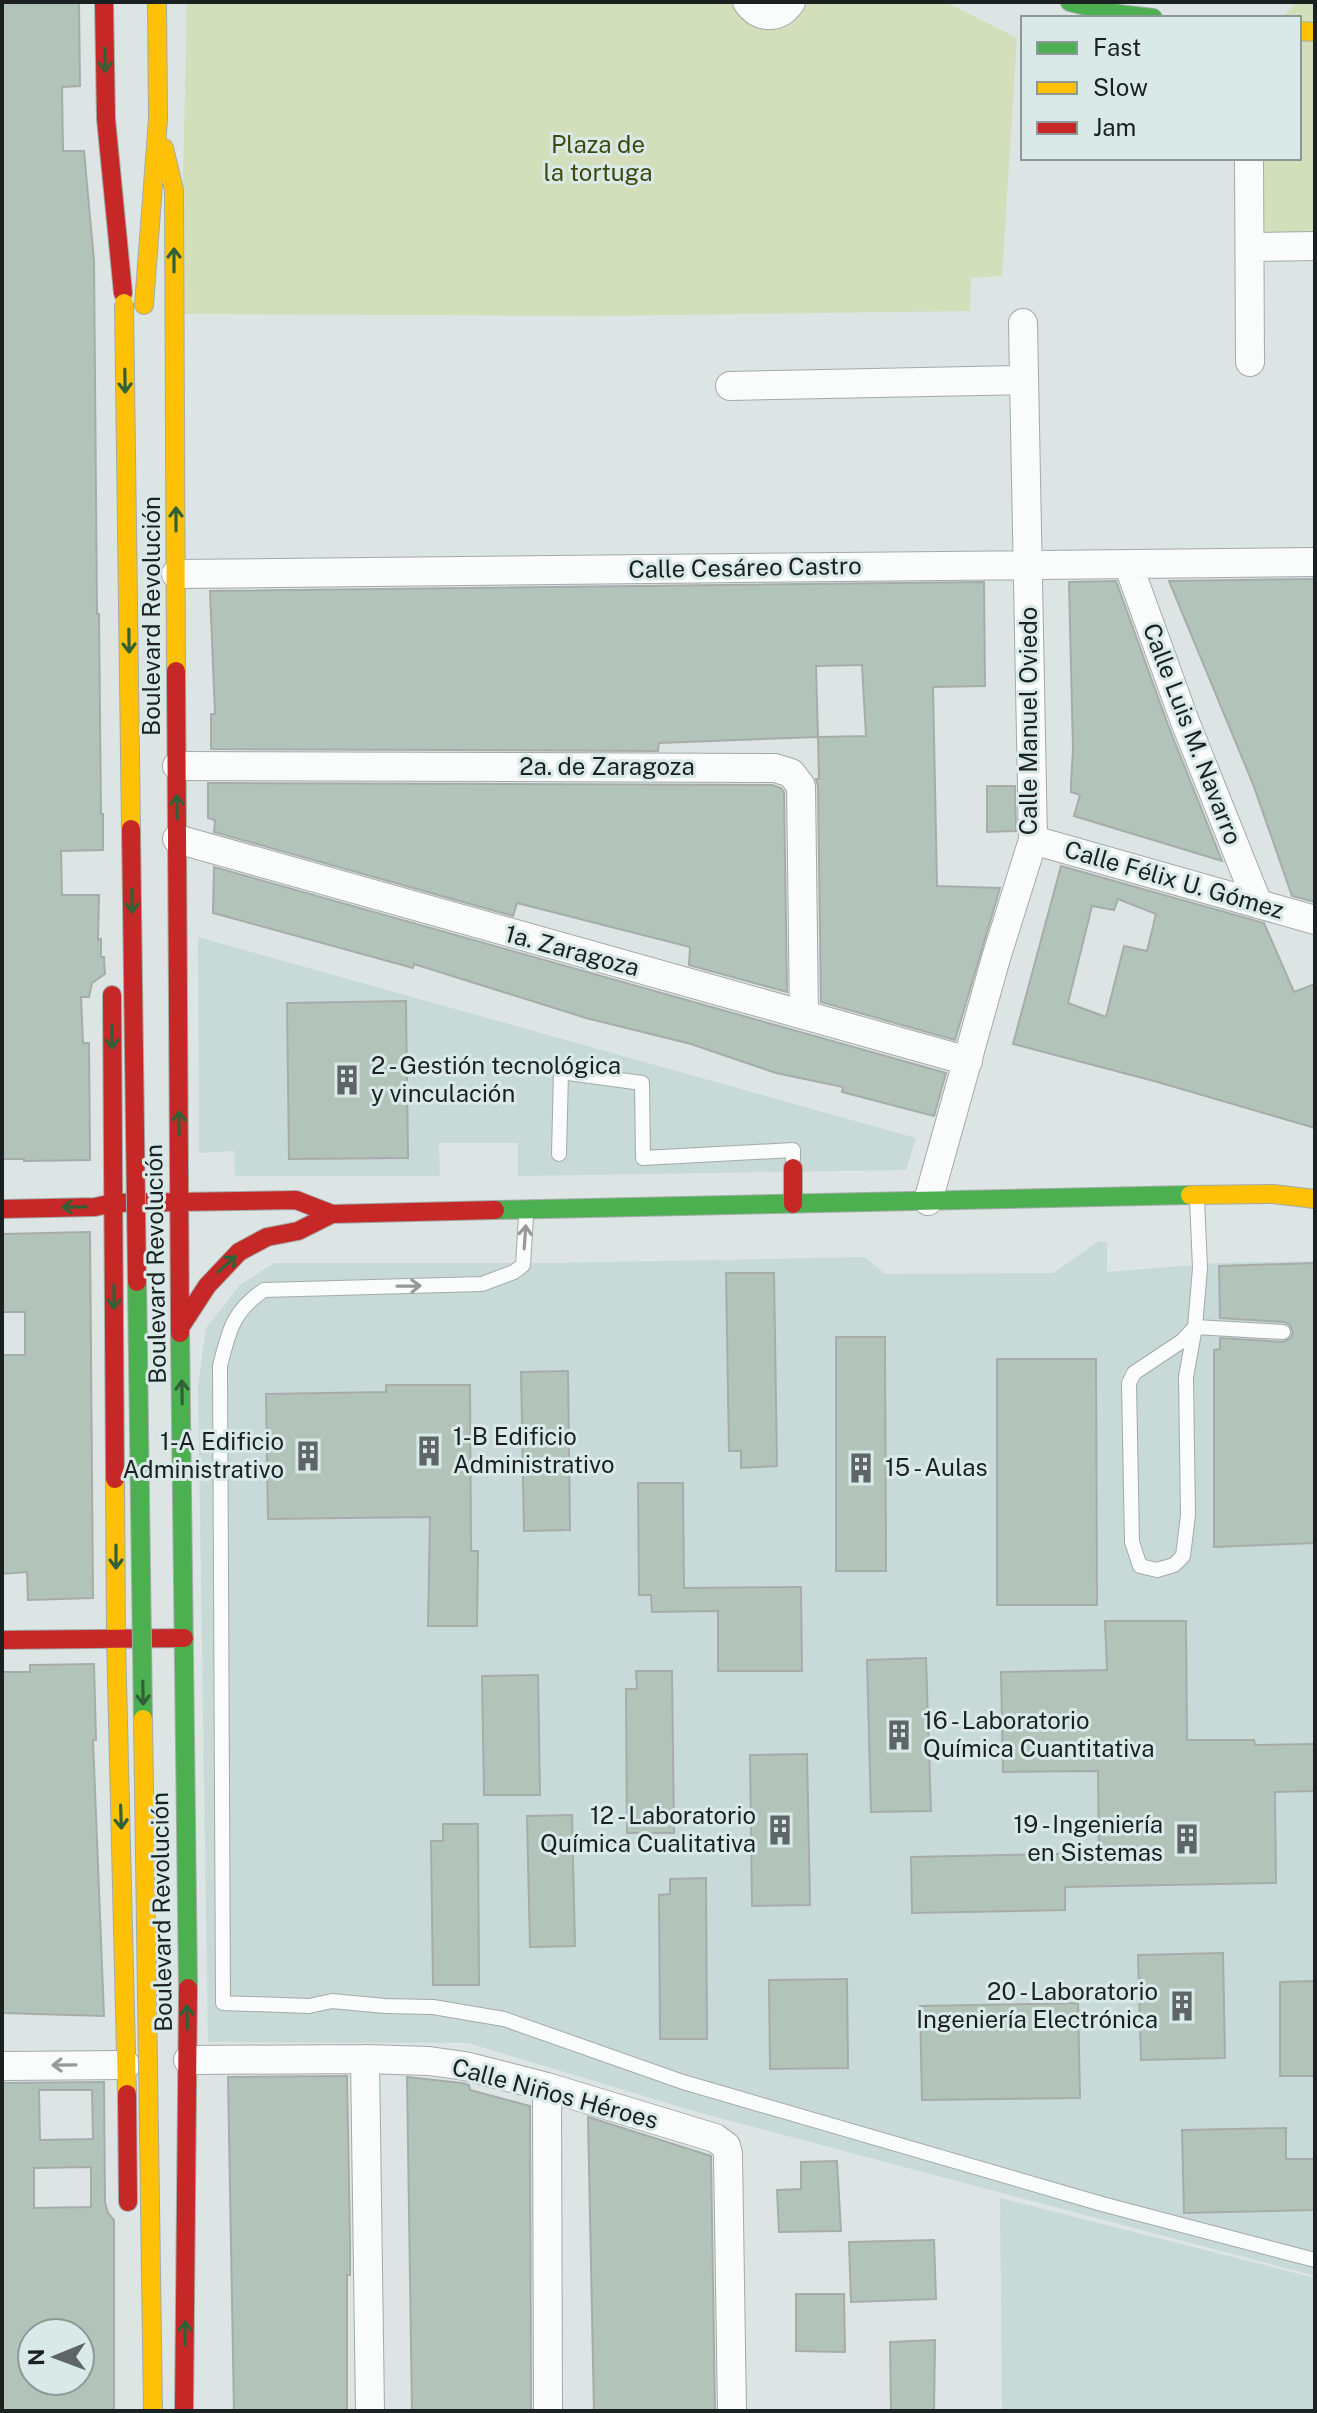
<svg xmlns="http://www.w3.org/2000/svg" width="1317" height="2413" font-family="'Public Sans',sans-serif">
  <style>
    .built { fill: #c8dad8 }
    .green { fill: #d3debb }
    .building { fill: #b2c4ba; stroke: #a6acaa; stroke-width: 2; fill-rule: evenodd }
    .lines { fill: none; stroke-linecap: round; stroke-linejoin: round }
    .lane-casing { stroke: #a3aaa9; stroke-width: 16 }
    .street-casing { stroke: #a3aaa9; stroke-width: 30 }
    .fast-casing { stroke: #a3aaa9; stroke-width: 20 }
    .slow-casing { stroke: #a3aaa9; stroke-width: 20 }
    .jam-casing { stroke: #a3aaa9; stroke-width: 20 }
    .lane { stroke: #fafbfb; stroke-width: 14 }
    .street { stroke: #fafbfb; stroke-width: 28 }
    .fast { stroke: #4caf50; stroke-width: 18 }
    .slow { stroke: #ffc107; stroke-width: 18 }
    .jam { stroke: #c62828; stroke-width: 18 }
    .fast-bridge-casing { stroke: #a3aaa9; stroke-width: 20; stroke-linecap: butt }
    .slow-bridge-casing { stroke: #a3aaa9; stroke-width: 20; stroke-linecap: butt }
    .jam-bridge-casing { stroke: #a3aaa9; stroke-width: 20; stroke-linecap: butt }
    .fast-bridge { stroke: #4caf50; stroke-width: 18 }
    .slow-bridge { stroke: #ffc107; stroke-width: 18 }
    .jam-bridge { stroke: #c62828; stroke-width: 18 }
    .oneway { stroke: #306136 }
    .oneway2 { stroke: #959998 }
    .labels { text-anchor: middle; stroke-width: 6; stroke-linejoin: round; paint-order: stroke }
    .park-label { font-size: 24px; fill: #3f480e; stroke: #d8e9e7 }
    .street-label { font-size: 24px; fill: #1a2120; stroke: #d8e9e7 }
    .poi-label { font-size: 24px; fill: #1a2120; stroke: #d8e9e7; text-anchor: start }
  </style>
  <rect width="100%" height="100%" fill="#dce5e4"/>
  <path class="built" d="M198,937L916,1138L906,1170L518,1176V1143H439L440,1176H235L234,1151L199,1153Z
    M1099,1241L1107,1243V1272L1217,1263L1314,1261L1315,1255V2276L697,2112L468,2043L208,2042L198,1385L206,1328L240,1285L274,1263H550L865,1257L885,1274L1053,1273Z
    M1000,2198L1315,2278V2411H1002Z"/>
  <path class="green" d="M187,2H946L1017,38L1002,276L971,278L970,311L594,316L180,314Z
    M1297,2H1315V235H1264L1263,158H1299V18H1281Z"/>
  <path class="building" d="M2,2H79L80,86L62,87L63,151H84L94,261L97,614H99L101,814H103V850L61,851L62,895H99L98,940L101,939V957H104L105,974L92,983L89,997H81L83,1043H89L90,1160L24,1161V1159H2Z
    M1315,579V902L1292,896L1253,784L1169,581Z
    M1116,581L1168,725L1222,861L1074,816L1080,795L1071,792V784L1073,749L1069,582Z
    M984,582L985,686L933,687L937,886L1000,888L955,1040L821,1002L818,786L816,779H819L818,737L659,743L658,751L211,749V714H215L210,591ZM862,665L866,736L818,737L816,666Z
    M208,783L772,785L781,788L784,792L787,992L689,965L690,947L517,903L513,916L214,832L215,820L208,818Z
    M987,786H1015L1016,831L987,832Z
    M1061,866L1264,923L1294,992L1315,984V1128L1154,1081L1013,1044ZM1118,899L1156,914L1147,951L1124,946L1106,1017L1068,1003L1092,906L1114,910Z
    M214,867L946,1073L934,1116L842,1092L843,1087L776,1073L691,1044L586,1018L414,964L413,968L213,913Z
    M406,1001L408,1158L289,1159L287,1003Z
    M90,1232L93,1598L28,1600L27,1572L2,1574V1355H25V1312H2V1234Z
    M1315,1263V1543L1214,1547V1350L1220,1349V1338L1283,1342L1291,1338L1293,1332L1289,1324L1284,1322L1220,1318L1219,1266Z
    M726,1273H774L777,1466L741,1468V1451H729Z
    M836,1337H885L886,1571H836Z
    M997,1359H1096L1097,1605H997Z
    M568,1371L570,1530L524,1531L521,1372Z
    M386,1385H470L471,1551H478L477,1626H428L430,1517L268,1519L266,1394L386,1392Z
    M638,1483H683L684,1588L801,1587L802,1671H718V1611L652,1612L651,1595H639Z
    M1105,1621H1186L1187,1740H1254L1255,1745L1315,1744V1791L1275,1792L1276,1883L1065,1887V1910L912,1913L911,1857L1099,1853L1098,1771L1003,1772L1001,1672L1107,1670Z
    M926,1658L931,1811L871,1812L867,1660Z
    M94,1664L96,1740H93L104,2016L2,2013V1672H30V1665Z
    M636,1671H672L674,1833H627L626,1689H637Z
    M538,1675L540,1795H484L482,1676Z
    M807,1754L810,1905L752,1906L750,1755Z
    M572,1815L575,1946L530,1947L527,1816Z
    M443,1824H478L479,1985H433L431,1841H443Z
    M706,1878L707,2039H660L659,1895L670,1894V1879Z
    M1223,1953L1225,2058L1141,2060L1138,1955Z
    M847,1979L848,2068L770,2069L769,1980Z
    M1315,1981V2076H1280V1982Z
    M1078,2003L1080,2098L922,2100L920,2006Z
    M347,2076L350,2239V2275H347V2411H234L228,2077Z
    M407,2077L462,2083L469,2085L470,2090L530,2106L531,2411H412Z
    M104,2082L105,2202L108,2213L114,2220V2411H2V2083ZM39,2090H92L93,2139L40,2140ZM91,2167V2207L34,2208V2168ZM32,2333H80V2381H32Z
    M588,2117L711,2156L715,2411H594Z
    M1286,2128V2159H1315V2210L1184,2213L1182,2130Z
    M837,2161L841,2231L779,2232L777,2190L801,2189V2162Z
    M934,2240L936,2299L851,2302L849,2242Z
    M796,2294H844L845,2352L796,2351Z
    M935,2340L934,2411H891L890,2342Z"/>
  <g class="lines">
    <g class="lane-casing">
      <path id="lane" d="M559,1154L561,1072L642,1083L643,1158L793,1150V1159
        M1197,1199L1200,1268L1195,1327L1283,1332
        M526,1216L523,1265L514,1272L482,1284L264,1290C232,1312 229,1331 220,1366L223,2003L309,2006L332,2001L385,2006L433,2007L504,2019L683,2082L1102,2204L1315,2260
        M1195,1327L1186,1377L1188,1515L1183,1556L1174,1565L1157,1570L1140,1566L1132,1542L1129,1383L1134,1373L1182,1341Z"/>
    </g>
    <g class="street-casing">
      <path id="street" d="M747,2C759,19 779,20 791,2
        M1249,158L1250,362
        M1251,247L1315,246
        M730,386L1024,380
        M1128,564L1184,719L1258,904
        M176,574L1315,562
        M177,766L775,768L791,773L801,786L804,1015
        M177,839L968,1061
        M1033,840L1315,920
        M928,1201L996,958L1033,840L1023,323
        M365,2059L370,2411
        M188,2060L365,2059L429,2061L465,2066L547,2087L715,2138L726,2146L728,2154L732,2411
        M2,2066L126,2065
        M547,2087L548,2411"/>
    </g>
    <g class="fast-casing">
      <path id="fast" d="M1070,2L1118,14L1153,18
        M495,1210L1190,1195
        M180,1333L188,1988"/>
    </g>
    <g class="slow-casing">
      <path id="slow" d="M1299,31L1315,32
        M164,148L174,190L176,671
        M144,305L158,119L157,2
        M1190,1195L1273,1194L1315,1199
        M115,1479L116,1639L127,2094"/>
    </g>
    <g class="jam-casing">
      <path id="jam" d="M104,2L106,119L123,293
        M176,671L180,1333
        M112,995L115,1479
        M793,1168V1204
        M2,1209L95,1207L113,1203L296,1200L332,1214L495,1210
        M181,1326L207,1286L239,1252L267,1237L298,1231L332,1214
        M2,1640L184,1638
        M127,2094L128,2202
        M184,2411L188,1988"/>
    </g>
    <use href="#lane" class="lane"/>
    <use href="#street" class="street"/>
    <use href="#fast" class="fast"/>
    <use href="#slow" class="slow"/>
    <use href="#jam" class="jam"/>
    <g class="fast-bridge-casing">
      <path id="fast-bridge" d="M137,1282L143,1719"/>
    </g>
    <g class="slow-bridge-casing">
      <path id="slow-bridge" d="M124,303L131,829
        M143,1719L153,2411"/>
    </g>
    <g class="jam-bridge-casing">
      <path id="jam-bridge" d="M131,829L137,1282"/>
    </g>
    <use href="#fast-bridge" class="fast-bridge"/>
    <use href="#slow-bridge" class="slow-bridge"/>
    <use href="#jam-bridge" class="jam-bridge"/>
  </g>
  <defs><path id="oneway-shaft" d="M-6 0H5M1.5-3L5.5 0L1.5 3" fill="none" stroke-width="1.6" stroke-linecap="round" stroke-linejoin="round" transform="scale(2)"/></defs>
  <g class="oneway">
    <use href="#oneway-shaft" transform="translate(105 60) rotate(89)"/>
    <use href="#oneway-shaft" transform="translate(174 260) rotate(-90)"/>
    <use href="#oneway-shaft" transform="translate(125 381) rotate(89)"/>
    <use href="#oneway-shaft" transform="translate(176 519) rotate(-90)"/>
    <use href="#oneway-shaft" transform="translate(129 641) rotate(89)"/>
    <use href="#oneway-shaft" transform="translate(177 807) rotate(-90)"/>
    <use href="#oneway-shaft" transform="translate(132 901) rotate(89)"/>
    <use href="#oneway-shaft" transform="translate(112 1037) rotate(90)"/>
    <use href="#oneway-shaft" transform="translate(179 1123) rotate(-90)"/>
    <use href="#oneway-shaft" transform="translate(74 1207) rotate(179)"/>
    <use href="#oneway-shaft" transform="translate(227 1264) rotate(-42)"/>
    <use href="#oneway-shaft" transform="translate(114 1297) rotate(90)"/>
    <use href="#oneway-shaft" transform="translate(182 1392) rotate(-91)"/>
    <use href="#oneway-shaft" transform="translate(116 1557) rotate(90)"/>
    <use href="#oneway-shaft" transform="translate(143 1693) rotate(89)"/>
    <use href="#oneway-shaft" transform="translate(121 1817) rotate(88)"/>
    <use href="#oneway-shaft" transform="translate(187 2017) rotate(-91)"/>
    <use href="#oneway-shaft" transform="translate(185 2333) rotate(-89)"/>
  </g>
  <g class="oneway2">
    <use href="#oneway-shaft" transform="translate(525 1237) rotate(-86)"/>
    <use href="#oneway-shaft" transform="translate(409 1286) rotate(-1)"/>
    <use href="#oneway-shaft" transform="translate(64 2065) rotate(179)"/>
  </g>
  <defs>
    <g id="building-bare" transform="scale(2.4)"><path d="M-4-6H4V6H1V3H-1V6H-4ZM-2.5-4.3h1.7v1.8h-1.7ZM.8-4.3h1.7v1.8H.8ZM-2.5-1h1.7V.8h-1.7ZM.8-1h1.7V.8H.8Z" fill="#5e6665" stroke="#d8e9e7" stroke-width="2.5" paint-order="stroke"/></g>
  </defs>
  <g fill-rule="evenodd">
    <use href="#building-bare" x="347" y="1080"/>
    <use href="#building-bare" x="429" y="1451"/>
    <use href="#building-bare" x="308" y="1456"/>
    <use href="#building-bare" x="861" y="1468"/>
    <use href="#building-bare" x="899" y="1735"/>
    <use href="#building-bare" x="780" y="1830"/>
    <use href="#building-bare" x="1187" y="1839"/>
    <use href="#building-bare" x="1182" y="2006"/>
  </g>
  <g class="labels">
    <g class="park-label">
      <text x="598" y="153">Plaza de<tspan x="598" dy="28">la tortuga</tspan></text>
    </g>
    <g class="street-label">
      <text transform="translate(745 568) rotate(-1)" y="8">Calle Cesáreo Castro</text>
      <text transform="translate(152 616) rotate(-90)" y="8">Boulevard Revolución</text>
      <text transform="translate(1029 721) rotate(-90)" y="8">Calle Manuel Oviedo</text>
      <text transform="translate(1192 734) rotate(69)" y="8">Calle Luis M. Navarro</text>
      <text x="607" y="775">2a. de Zaragoza</text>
      <text transform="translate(1174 880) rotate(16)" y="8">Calle Félix U. Gómez</text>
      <text transform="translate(572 951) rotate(15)" y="8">1a. Zaragoza</text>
      <text transform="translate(156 1264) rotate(-91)" y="8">Boulevard Revolución</text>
      <text transform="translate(162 1912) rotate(-91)" y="8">Boulevard Revolución</text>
      <text transform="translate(555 2094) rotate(15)" y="8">Calle Niños Héroes</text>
    </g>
    <g class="poi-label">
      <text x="371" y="1074">2 - Gestión tecnológica<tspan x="371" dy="28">y vinculación</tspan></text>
      <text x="453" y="1445">1-B Edificio<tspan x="453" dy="28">Administrativo</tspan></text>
      <text x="284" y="1450" text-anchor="end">1-A Edificio<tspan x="284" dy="28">Administrativo</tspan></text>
      <text x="885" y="1476">15 - Aulas</text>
      <text x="923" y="1729">16 - Laboratorio<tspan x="923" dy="28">Química Cuantitativa</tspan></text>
      <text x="756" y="1824" text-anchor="end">12 - Laboratorio<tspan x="756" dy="28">Química Cualitativa</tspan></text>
      <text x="1163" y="1833" text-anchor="end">19 - Ingeniería<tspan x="1163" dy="28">en Sistemas</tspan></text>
      <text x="1158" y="2000" text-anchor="end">20 - Laboratorio<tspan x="1158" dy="28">Ingeniería Electrónica</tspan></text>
    </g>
  </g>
  <rect width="1317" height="2413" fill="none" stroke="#1a2120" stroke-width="8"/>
  <rect x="1021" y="16" width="280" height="144" fill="#d8e9e7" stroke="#8c9997" stroke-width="2"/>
  <rect x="1037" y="42" width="40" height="12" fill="#4caf50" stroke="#8c9997" stroke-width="2"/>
  <text x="1093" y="56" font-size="24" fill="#1a2120">Fast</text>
  <rect x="1037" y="82" width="40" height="12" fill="#ffc107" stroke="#8c9997" stroke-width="2"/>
  <text x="1093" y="96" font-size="24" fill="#1a2120">Slow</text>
  <rect x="1037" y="122" width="40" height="12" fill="#c62828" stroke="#8c9997" stroke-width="2"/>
  <text x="1093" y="136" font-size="24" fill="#1a2120">Jam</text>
  <g transform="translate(56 2357) rotate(269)"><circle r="38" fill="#d8e9e7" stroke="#8c9997" stroke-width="2"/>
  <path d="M0-6L14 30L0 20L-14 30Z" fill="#5e6665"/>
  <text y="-12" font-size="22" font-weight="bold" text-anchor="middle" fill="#1a2120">N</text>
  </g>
</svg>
